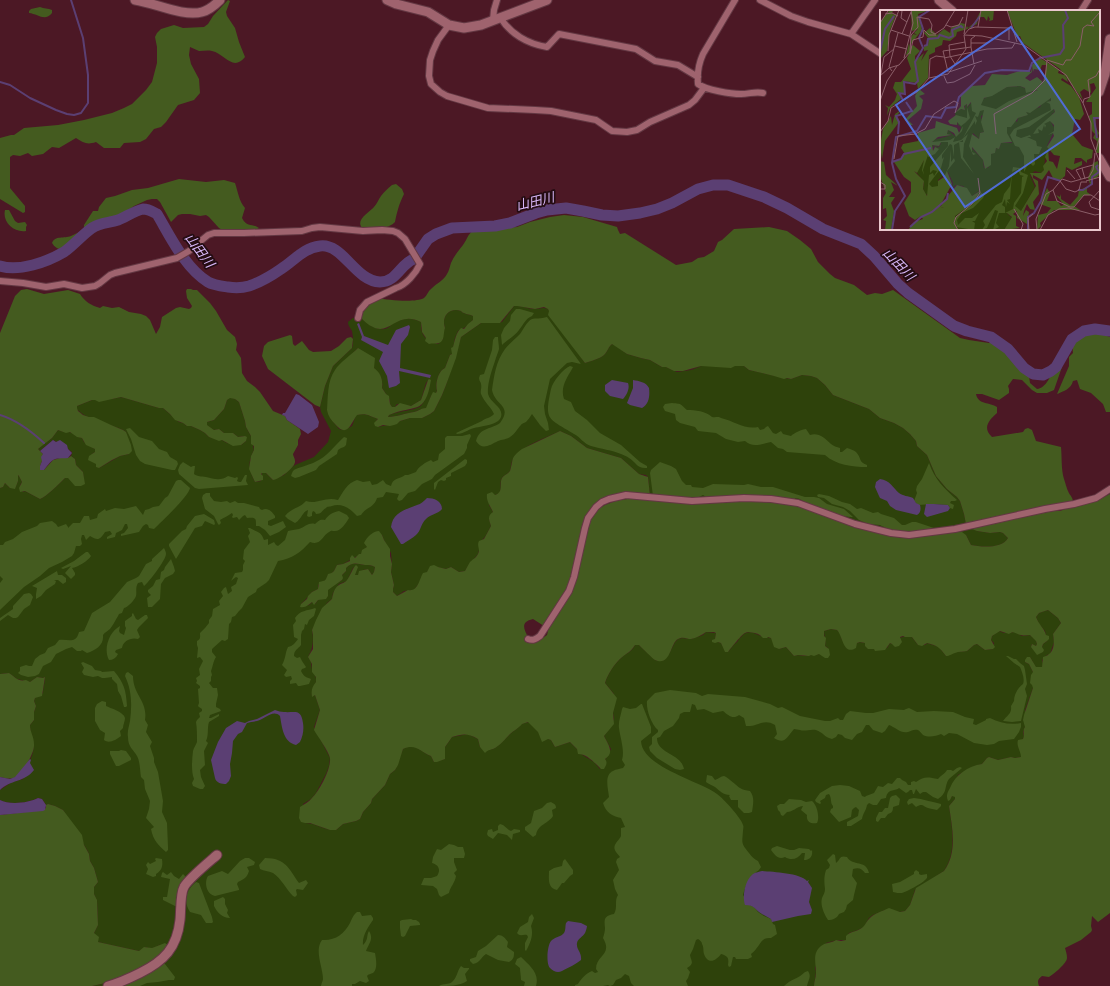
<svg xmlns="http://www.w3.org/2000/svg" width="1110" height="986" font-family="'Playfair Display','Noto Sans JP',serif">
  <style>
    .green { fill: #2e420b }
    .forest { fill: #445b1f }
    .water { fill: #5b3f73 }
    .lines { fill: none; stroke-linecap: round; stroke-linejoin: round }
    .stream { stroke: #5b3f73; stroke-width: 2 }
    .river { stroke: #5b3f73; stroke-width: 11 }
    .street-casing { stroke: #633843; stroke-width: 8 }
    .secondary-casing { stroke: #633843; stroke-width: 11 }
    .street { stroke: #9f636e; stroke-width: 6 }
    .secondary { stroke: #9f636e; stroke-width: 9 }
    .labels { text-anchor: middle; stroke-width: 3.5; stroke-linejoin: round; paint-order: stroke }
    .water-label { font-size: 13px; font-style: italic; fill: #d8b7f8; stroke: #240c12 }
    .inset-river { fill: none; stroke: #5b3f73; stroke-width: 2 }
    .inset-road { fill: none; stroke: #8b5e68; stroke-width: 1 }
    .view { fill: #506cd5; fill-opacity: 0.15; stroke: #506cd5; stroke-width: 2 }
    .inset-edge { fill: none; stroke: #eac8cd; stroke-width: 2 }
  </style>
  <rect width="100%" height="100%" fill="#4c1825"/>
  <path class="green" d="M514,306C520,305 527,309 534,309C540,309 542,307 548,309L585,363C591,361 599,359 604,355C608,351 608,347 612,344L615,345L627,354L641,358L650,360L662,367H666L677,372L691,370L701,366H744L749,370L785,378L791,379L802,375L811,376L817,378L825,385L833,395L869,409L880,418L894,423L903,428L910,434L916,441L917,446L927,455L936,476L947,489L957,497L960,501L964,514L966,524L977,531L990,533L1000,532L1003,533L1008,538C1002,549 981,547 971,545L966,535L894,532L709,499L650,496L648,477L646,475L639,474L621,458L587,448L571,436L560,431C548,437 519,447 513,459C511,462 511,467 510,471C508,474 504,475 502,478C498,485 505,492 495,495L489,505L493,512L489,519L491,526C488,531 486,537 482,540L478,554L474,559L470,563L465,571L459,572L451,567L446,569L437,567L429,570L414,590L404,591L397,596L393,592V589L394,585L391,572L392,564L391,553L384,540L382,535L367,547L361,554L343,564L337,565C334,571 334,573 328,575L326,580L318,585V589L312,592L307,598L301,604L304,606L309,605L312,602L315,604L318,600L328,596V589L342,580V575L346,571V568C353,561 356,564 365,565C369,565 371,565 375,567L374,572L372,575L368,569L363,570L358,575H355L356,566L353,568L347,581L339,584L333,593L332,599L327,603L312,630C314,640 313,648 308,657C312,662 311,664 312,669C313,673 317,676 316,681C316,687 311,689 312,696L315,695L320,710L314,727L328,754L330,758L329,766L326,774L316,793L311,799L303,804L305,823C316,823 325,831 336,830L343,824L356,821L360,819L363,812L371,803L372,799L385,785L390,774L395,770L403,749C416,742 420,752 431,756L434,762L445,759V747L452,737L468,734L478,739L480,747C484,748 489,750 493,749C499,746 505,739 510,734C514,730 518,729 521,724L529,722C536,729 542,737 551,740L555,747L570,742L577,749L581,754L594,762L600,769L611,749L604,736L611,726L614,719L613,713L614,694L605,683C607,675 615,663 621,658C627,652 630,654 635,645H639L655,660L659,661L664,660L670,652L675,642L678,639L682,638L691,639L703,635L706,632L716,633L715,639L718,642L721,643L726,652H728C731,648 733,645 737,642C738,641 739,638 741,637C747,629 754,633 761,636C764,637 768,637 771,638L779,649L786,647L794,656L798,655L804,656L819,654L828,648L825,646C826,641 824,636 824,631L831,629L837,630L840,633L842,640L856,645L857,643L860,642L887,648L890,643L892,644C901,637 900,636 912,637L918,645H925L927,643L939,647L946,656L956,652L967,651L974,645L977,644L985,650L993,649L994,643L991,640L992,636L999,631L1004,633L1015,632L1022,636L1030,635L1036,640L1037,644L1036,646L1032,644L1031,647H1042L1043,644L1047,641L1045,631L1039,624L1036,617L1039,613L1048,610L1058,618L1061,623L1053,634L1054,642L1050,654L1047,655L1042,660L1043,664L1042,667L1036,668L1030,657L1025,662L1029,664L1033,672V688L1025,710V727L1023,732L1024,737L1018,746L1021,752V757L1015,758L1011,757L998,760L989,757L987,758L982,764L975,766L958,775L950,800L952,796H955V799L949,806C952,827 957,852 944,871L915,890L910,905L905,911L900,912L885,910L873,915L869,918L864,927L858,930L849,933L846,940C843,940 840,940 837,940C834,941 830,942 826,943L815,968L816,972L814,986H92L110,982L161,944C156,947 151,950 146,947L139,951L98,942L94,933L98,925L97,901L94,894V887L98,882L94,868L90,861L89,854L87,850L63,810L55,806L48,804L46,805L42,799L38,798C29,803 9,805 0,800V790L12,782L23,779L30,763V760C38,744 30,740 30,725L34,720V712L36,706L34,701L35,698L43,693C43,687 45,683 45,677L43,678L37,677L30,682L17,679L9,673L0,674V488L3,487L5,483L10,488H15L18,481L17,475L19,476L22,482L20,485L23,492L25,491L40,499C46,497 59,484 65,478H68L84,484L83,472L76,465L75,459L71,456L72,453V452L68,449L67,447L53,440L40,451L38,449L52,438L58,430C62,432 64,431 69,432C74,433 76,437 82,438L84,442L95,449V452L92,454L99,468L120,456L129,454L126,432L123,430C113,425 84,418 79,411C76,409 77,409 77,406L92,400L112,399L121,397L159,408H163L179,422L183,423L187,426H191L200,430L205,433L209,437L222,440L227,443L241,445L246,441L245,436L238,437L233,433H224L219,429L214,430L206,425L207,422L214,420L224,409L227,400L230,397L235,399L239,402L245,421L246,427L251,436L254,450C247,464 249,469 255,482L261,481L262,473H266L273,480L284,475L292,467L295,465L314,457L328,442L331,431L321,412L320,407L325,386L333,366L352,348C354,343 353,337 352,331C350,327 348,326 348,322C350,320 354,317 356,317C362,316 372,331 384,329C387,329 390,326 392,324C402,318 411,317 421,322C420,335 426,341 438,344L443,339V332L445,328C441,317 449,307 461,311C462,312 463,313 464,313C467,315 470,314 473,316V320C469,324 464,329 458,331L455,338L452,354L450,355L445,368C438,371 435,384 437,391L436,393L431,396L428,406L426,409C421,408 419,411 414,412C406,413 396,417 388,417L389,415C398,411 411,411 419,407C424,404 425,398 427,394C429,389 431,383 429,379L426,383L421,400L411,406L397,404L395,407H392L390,404V400L382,388C384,374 375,374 373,365L358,348L350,356L331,419L339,429L344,430L352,426L356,415C367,413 369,416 378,419L376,421L378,427C386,424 394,427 400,421L410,418H422L430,414L434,411L442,395L446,385L461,337L481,323H497L502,322Z"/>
  <path class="forest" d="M228,0L230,1L226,12L227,16L235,28L239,42L245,57C233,72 225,54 212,51C208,50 203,51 199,51C196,50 193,48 190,47L189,55L191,64L199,79L200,93L194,100L178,105L166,122L161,127L154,129L146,139L140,142L124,143L120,148H104L96,142C87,145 84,143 76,138L59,148L52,147L43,154L32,156L28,153L20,156L13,155L10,157V188L25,206V212L23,213L0,199V138L11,135H14L24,128L58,125L84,120L112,113L124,108L132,104L146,90L152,82L157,63V47L155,37L157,33L161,29L174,25L183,28L204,27L208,24L213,16Z
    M40,7C44,9 48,8 52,10V13C45,22 38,14 29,13V11L31,9Z
    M179,179L206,182L224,180L235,183C238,192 239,201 245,208L242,218C247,228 252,223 259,228L254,231H224L219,228L209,217L206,215L200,216L190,214H182L178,215L171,222L160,202L157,199H152L147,200L134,206L127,211L114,221L108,223L96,225L87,228L84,227V225L93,211H98L99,207L106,198L115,196L132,190L148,188Z
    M396,184L402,189L404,194C399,204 397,212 395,222C387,230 374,229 363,229C354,220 369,213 374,207C377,204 378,200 381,196C384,192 388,188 392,185Z
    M5,210H9L15,221L18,223L25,222L27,225L26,227V231C14,233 2,222 5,210Z
    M564,215L583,217L617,227L618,230L620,234L625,233L676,265L692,262L698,258L704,257L714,251L718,242L722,240L734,229L769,227L787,231L800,240L811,249L818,262L830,274L835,278L854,285L867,295L875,293L882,294L893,290L960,338L969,340L989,343H992L995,338L999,340L1020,359L1029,376L1030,383L1037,389C1047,388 1051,374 1055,366L1056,365L1062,367L1054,390L1047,393H1037L1032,390L1022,380L1013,379L1008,386L1009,389V393L999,400L982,394H976C978,405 990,402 997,407V413C989,420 982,428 992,437L1023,432L1025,429L1028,428L1032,430L1036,441L1061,447C1062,457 1061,469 1064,479C1065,482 1067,489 1068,491C1070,496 1073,497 1073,502L966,524L964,514L960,501L957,497L947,489L936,476L927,455L917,446L916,441L910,434L903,428L894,423L880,418L869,409L833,395L825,385L817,378L811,376L802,375L791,379L787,378L784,379L774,376L749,370L744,366H735L731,368L701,366L683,371H674L666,367H662L650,360L641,358L627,354L612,344C608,347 608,351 604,355C599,359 591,361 585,363L548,315L549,311L548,309L544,307L535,309L517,306H514L500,323H481L461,337L456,358L446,385L442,395L434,411L430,414L422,418H410L400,421L397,424L394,425L390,426L383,425L378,427L375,426L374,423L378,419C369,416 367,413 357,415C350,425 347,438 335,424C331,420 328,416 327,410C328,398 327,381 335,370C339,363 352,354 358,348L375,358L374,368C381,373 383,380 382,388L386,394L389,396L390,404L392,407H395L400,403L411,406L421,400L428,380L429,379L431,380C425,416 415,404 389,415L388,417C396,417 406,413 414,412C419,411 421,408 426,408L431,396L433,392L436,393L437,391C435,384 438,371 445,368L450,355L452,354L451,348L453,347C455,340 456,333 461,328L464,329L468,324L473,320V316C470,314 467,315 464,313C463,313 462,312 461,311C449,307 441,317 445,328C443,333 445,341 439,343C436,344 432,343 429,344L425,341L426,338L422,332L421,322C397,310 390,336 373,327C368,325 364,321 360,317L362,309L378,298C387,300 416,303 424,298C427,296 428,291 431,289C437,283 443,281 447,274C449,271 450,266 451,263C454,256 459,250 463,245C468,238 467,235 474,230L517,227L530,222L550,217Z
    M80,232L83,233C74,241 61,258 52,243C55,235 64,239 71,236C74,235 76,233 80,232Z
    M27,289L44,294L68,290L80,294C84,301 92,306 100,308L103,306L112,308L119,307L129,312L141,314L146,316L150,320L156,334L160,327L162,317L176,308L180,307L189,309L191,308L192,306L187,298L186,291L187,289H191L193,290H197L210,303L216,311L227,330L235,337L237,344L236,350L241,358L242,373L247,381L255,387L260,392L273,411L285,416L287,420L300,429L301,434L298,440V445L293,454C293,456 295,458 295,461C296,467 280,479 273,480L266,473H262L261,474L263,476V480L255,482L249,469L251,456L254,450V446L251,444V436L246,427L245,421L239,402L235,399L230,398L227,400L224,409L214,420L207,422V425L214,430L219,429L224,433H233L238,437L245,436L247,437L246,441L241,445L233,446L222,440L219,441L209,437L205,433L200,430L191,426H187L183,423L175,420L170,414L163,408H159L121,397L99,402L95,400H92L77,406V408L78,411L83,415L89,417H94L111,425L123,430L126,432L131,445L132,451L129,454L120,456L112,460L99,468L96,467V464L88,460L89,456L95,452V449L86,445L82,438L77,437L70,432L66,433L58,430L52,438L38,449L43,454L42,461L40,466L44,470L53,460L60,458H68L71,456L75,459L76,465L83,472L85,484L81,486H75L68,478H65C59,484 46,497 40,499L25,491L20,492L19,488L22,482L19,476L18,475V481L15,489L10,488L5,483L3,487L0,488V333L15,296L21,290Z
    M516,309H520L534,313L532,316C525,319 524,324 519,330C515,336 507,340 502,345L501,335L504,328L510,321L511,315Z
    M547,317L581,364L572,362L567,363L550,379L544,406L545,414L548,423L549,430L546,431L540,425L532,414C530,417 528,420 526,422C524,423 521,424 521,425C517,429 515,434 510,437C506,440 502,439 498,441C490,445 482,451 476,441C480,427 490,430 500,423C513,405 495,406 492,390C494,376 496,361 505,349C509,344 515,339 520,334C523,330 527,321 532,319C535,318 541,319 547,317Z
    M1095,332L1110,337V412H1106L1103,404L1091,393L1080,389L1077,380L1073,381C1071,389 1064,391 1057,394L1069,366V357L1073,353C1071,339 1083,334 1095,332Z
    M290,335L292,336L293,344L295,346L302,341L309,350L313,352L331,351L339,346L347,338L351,337L353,339L352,348L333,366L325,386L320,407L315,405L268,369L262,356L264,346L268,342Z
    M495,337H498C498,341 499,345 499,349C498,353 496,357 495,361C492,370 487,384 488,394C490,403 504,407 501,417C498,426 478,426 471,429C466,431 462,434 457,434L456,433L482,421C485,418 491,418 494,414C491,407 484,402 481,394C480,391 482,388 481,384C481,382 479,381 479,378L480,375L484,374L492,350L493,340Z
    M570,366L573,367L572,369C567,378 560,387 564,399L571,402L575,411L587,420L600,433L621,445L640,462L647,466V468C637,469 636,462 629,458C627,456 623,455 621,454C612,450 601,449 591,446C584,444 580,437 574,434C548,418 544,421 551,389C553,381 563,369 570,366Z
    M672,403C683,404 680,404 687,410C695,410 706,411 712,417C716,418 718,416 721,418C734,421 745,430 758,427L760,430L764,429L766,427L768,426L773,433L776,434L781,431L783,434L791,436C794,433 802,429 806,429L810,435C818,432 825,438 831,444C833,446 837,447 840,448V452H842L847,448C850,449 854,450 856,452C862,458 858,462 867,465V467C852,467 836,465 825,455L787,452L783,449L778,448L771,442C762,444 752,448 745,441L738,442L726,439L716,433L698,431L695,427L680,423L676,420L675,414L665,411L663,407L665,404Z
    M130,428L139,437L152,441L159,449L167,452L170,457L177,461L178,464L175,470H172L145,464L140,461L136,455L131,439L126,429Z
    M560,431L571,436L587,448L621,458L639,474L648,477L650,496L627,494L613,496L601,501L590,511L583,528L573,577L568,591L544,626L533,619C520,622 524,629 528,637L527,640L531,642L543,638L547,635L550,623L556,612L571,591L576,577L586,528L592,515L596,510L605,505L618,500L637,498L692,502L746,500H770L781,501L797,505L854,525L891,534L909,536L934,533L956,530L962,532L966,535L971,545C981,547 1002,549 1008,538L1003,533L1000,532L990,533L977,531L969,528L970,527L1046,511H1060L1075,505L1098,500L1110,494V913L1098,922L1092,916L1091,926L1092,930L1091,932L1081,940L1065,948C1066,951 1067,955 1067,958C1067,963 1054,974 1049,977L1042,976C1038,979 1037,981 1039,986H814C814,982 816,977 816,973C816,963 812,953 821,946C826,942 832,943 836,940L841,941L846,940V936C850,931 858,932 863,927C865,925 867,921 869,919C874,913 883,911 889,908L900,912L905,911L910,905L916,888L944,871C958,852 952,827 949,806L955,799V797L952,796L950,800L948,801C946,796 947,793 950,788C955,775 968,766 982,764L987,758L989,757L998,760L1011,757L1015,758L1021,757C1021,751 1016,746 1018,740L1023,739C1025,735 1022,731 1025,727L1023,720L1024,715L1033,688L1032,685L1030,683L1031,675L1033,672L1029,664L1025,662V660L1027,657H1030L1036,667H1042L1043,657C1045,656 1047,656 1049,654C1055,650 1054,640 1053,634L1061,623L1058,618L1048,610L1039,613L1036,617C1039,625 1044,628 1046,635L1049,636V639L1047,641L1043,644L1042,647L1044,650L1043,652L1037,655L1031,647L1032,644L1036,646L1037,644L1036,641L1030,635C1027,635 1023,636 1021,635C1015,634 1014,630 1009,634L1000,631L992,636L991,640L995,647L993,649L985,650L977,644L974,645L967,651C963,652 959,651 955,653C951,654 950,656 946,656C939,647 938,646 927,643L922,646L918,645L912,637H905L903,636L900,637L902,642L899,646L895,647L892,644L890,643L885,650L875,651L874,649H868L865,646V643L860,642L857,643L856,648C843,656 843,636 837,630L831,629L824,631V636L826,638L825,646L829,649L830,655L828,658H825L819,654L814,656L811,655L809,656L798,655L794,656L786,647L779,649L774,647L771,638L768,637L767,638H763C760,635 759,634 755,633C751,633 749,631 745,633C742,634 731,648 728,652H725L721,643L718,642L715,643L712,642V640L715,639L716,633L714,632H706C702,635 696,638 691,639C687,639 683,636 678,639C670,643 671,667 655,660C653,659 642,648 639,645H635C630,653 628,652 621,658C615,663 607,675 605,683L617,698L613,713L614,724L604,736C608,744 615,753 605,759C608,763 606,765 604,769H601C595,763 587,754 578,754L577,749L570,742L555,747L551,740L548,739L542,742L538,732L528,722L522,724C518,729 514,730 510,734C505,739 500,746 493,749C489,750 488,750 485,753L480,747L478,739C467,733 463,734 452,737L445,747V759L437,762H434L431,756C420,752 416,743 403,749L398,765L395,770L390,774L385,785L372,799L371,803L363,812L360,819L356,821L343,824L336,830H330L310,823H305L301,822L299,818L300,807C304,804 309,802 312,798C320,790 331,769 330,758C328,750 318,737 314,730L320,710L315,695L312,697C311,690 312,687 316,682V677L312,672V664L308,657L313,649V635L312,630L316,620L322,608L332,599C333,594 334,588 339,585C342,583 345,583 347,580C351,575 352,569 356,565L358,567L355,575H358L359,571L368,569L372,575L374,572L375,567C371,565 369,565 365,565C357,564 353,561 346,568V571L342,575L343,578L342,580L328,590V596L326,599L318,600L314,605L312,602C308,605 306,608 300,607L301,604L307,599L308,596L312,592L318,589L319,582C326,580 325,582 328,574C334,573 334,571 337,565L343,564L350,561V558L352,555L355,558L359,554H361L362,550L367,547L364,543C367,537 373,531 379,531L382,535L384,540L390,549V556L392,564L391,572L394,585L393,589V592L397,596L408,590C418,592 419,580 423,573L427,572L430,566L434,565L438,567L446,569L451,567L459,572L465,571C466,569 468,565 470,562C473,559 478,557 479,551C479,547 477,545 479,541L484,539L491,526C489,520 487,516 493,512C490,505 486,501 487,494L492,492L495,495C504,492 499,484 502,478C504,475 508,474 510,471C514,458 510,458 522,449Z
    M470,434L471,436L467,445V448L464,454L435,475L432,479L422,484L415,491L408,493L402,500L399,501L397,499L399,494L386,492L383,497L377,498C374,508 366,507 361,515L357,516C350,508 341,503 332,506C330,507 327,506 326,508C321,511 322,514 316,514L315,512L313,511L312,513V516L309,517L307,516L308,510C302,512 302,519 295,523L288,519L285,516C291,508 300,508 306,501C317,505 325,496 338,500C343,492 347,483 357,480L363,482L370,481L372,485L377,484L383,480L386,484L391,486C393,477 399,480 405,475H408L416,472C418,467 426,462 431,460L433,462L438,460L439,454L445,449V438L447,436H462Z
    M344,437L347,438L346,445L344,447L341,448L338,450L337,454L319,466L316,470L299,477L295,478L291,476C292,473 292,472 294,470C295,469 311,464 315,462C327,457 334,446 344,437Z
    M465,459L467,460V463L465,466L451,473V476L446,478V480L444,481L441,480L438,482L435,490L434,489V483Z
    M183,462L191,467L193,466H195L194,474C198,477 201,476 206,477C214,479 221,481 228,476L235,478L237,477L238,478L237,481L239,482H241L245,475H247L246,481L248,485L199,489L195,488L179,474L178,470L180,465Z
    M660,462L671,466L676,469L682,481L686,485H691L692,487L703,488L713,484L744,485L748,484L761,487H773L805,497H814L819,498L827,504L844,509L853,517C843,518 816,508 807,503C802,501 800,498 795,498L794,501L709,499L703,495L699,497L697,499L653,496L650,473L651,470Z
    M929,463C935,480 944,488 957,500L955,501H951L950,503L954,505L953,509L950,508L948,505L934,504L918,505L914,501L917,493L916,490L917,486L922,479Z
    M178,480H181L190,488C189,496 161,522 154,529L149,528L148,525L146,524L143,526L139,532L121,536V534L124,533L128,528L127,524H125L122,530L116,533L115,537L107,539V537L112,534L110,531L105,532C100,540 98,541 90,536L86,540L84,535H82L81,539L82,544L80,546H76L74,553L72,556L62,562L49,568L40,576L24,587L0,610V583L3,579L0,576V545H3L5,542L13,539L22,532L37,526L40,523L52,521L56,524L58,527L66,524L68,527V528L73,523H80L84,516H89L90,520L97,518L98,514L105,509L106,511L115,508L124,509L136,506L143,515L145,510L149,509L153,507L159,506L165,498L168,496L176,481Z
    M206,493H210V496L214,501L221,502L227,501L230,503L235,501L238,503H244L259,507L260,509L262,510C268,507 272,512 275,516V518L268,521V525L271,526L283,521L286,527L279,532L270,536L265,530L259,526H256C256,518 256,517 247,518L245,515L243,516L239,520L237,517L233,518L232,517L233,515L232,513C231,514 220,520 220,520L221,523L219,525L218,524L214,516L205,509L202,498L203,495Z
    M819,494L829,496L842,502L850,504L857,509L861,508L873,513L878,512L881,514L894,518L902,525H905L912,522H916L934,528L937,530L919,532H894L880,525L868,524L859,520L850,511L843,507L832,504L824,498L818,497L817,495Z
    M339,511L347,515L349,518C346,523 341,531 335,531C331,531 332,530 329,532C322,536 321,546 310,542C301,552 292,559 278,561L269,580L266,583L257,589L256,592L248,597L242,608L239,611L235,616L232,617L231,622L229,624L228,639L225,641L222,640L212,649V652L216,657C213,662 213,666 211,671L212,675L211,677V681L209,683L213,688H217L218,695L216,704V707L220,709L221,711L210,715L209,718H211L219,714V716L209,722C207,728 209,735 206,741L208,743L204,751L205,765L200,770L201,777L205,786L203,789H200L193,786L192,783L194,779C191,771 192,760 193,751C194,747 196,745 197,742C197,735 197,728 196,722L197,720L200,717L199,713L202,711V709L199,707L198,706L199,703L198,689L200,688V686L196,683L197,681L196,678L200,675L199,669L203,661L200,657L197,658L198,648L197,645V641C201,639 200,637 200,633L205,628L209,623V620L212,616L213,609L220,605L219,601L223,596L221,592L224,588L226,587L228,594L232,591L231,587L236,584L238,578L236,577L232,580L231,581L235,573L242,572L243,570V565L245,561L243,559L244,550L250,542L248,536L250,533L248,528H250C258,533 261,531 264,540L268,539V545L274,542L276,545L278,546L285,540L288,531C291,530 295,530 299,529C305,527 309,522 315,524C319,521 319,519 325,520C328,515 333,512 339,511Z
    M204,514L214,520L215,524L214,525L205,521L202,526L195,528L176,559L169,546V544L182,531L186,529L187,526L195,516Z
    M164,548C165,550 166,552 166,554C166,560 148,583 144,586L142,582L138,583C135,588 137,592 136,596C134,601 128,607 124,608L122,613L119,614C118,616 112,627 110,629C108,631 105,632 103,635C104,645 96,650 87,653L82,650L81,651H77L72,647L66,649L56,654L51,662L43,666L39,674L35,676L28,677L21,675L18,673L20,671V667L26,665L29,666H32L35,659L40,655L45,653L48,648L55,645L59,640C69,639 76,644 79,632L84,631L92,613L110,602L127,582L136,578L139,576L146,564L152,561V559Z
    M86,552H88L91,556C88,561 78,567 72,568L75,573V575L71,579L65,573L71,566L63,569L61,568L74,561Z
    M171,559L174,567L175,571L173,574L165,578L161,584L160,599L152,607H148L147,598L151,595L148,592V590L153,586L156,580L160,579L161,572L164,570L165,567Z
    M57,571L58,575H62L66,578V582L63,584L58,580H54L56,581L55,584L46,590L41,596L36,599V594L37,588L32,586Z
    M29,593L31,594L33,597L30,605L24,609L18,617L16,618H13L8,615L0,621V618L13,609V606L24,594Z
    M315,608L316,609L314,616L309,620L307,625L305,624L304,629L302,631L301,635V645C298,649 294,650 294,656L297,658L300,657L302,661L306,667L305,668L302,669L301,671C304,677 306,677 311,679L309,684L300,686H298L296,683L290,684V681L292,679L291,676L286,677L284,675L287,670L282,665C286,658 285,653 288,647C293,646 295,643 298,639L294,637L293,625L296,621L295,618C300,610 307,611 315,608Z
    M133,613L136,619L138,620L145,615H147L148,618L139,627L137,630L140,637L138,639C131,637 123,641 122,648L116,650L115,652L118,654C116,658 113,660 109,660C103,649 109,632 120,626L119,631L120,633L124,635L126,628L125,626V621L132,616V614Z
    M1006,656H1008L1014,659H1016L1020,663L1024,666L1025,670L1027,684L1025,689L1027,696L1021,721L1012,722L1003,721C1007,715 1012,714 1011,706L1014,701C1014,694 1018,688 1023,684C1025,679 1022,672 1020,667L1014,663Z
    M83,662L92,666L95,670L101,671L102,672L114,671C124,683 126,690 127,706L126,707H124L121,696L118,691L117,684L112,679V677L105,678H102L98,676L93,677L84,675L82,672L84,668L81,663Z
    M128,672L133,676C133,695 148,701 145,720L148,725L146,732L152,742L150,746L154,758V762L158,772L163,801L162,812L167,823L168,847V850L166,852C158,845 153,840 151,829L154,827L146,818L149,809L150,801L145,789L144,780L141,777C140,771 140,761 137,756C133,749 128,747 128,737C127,732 129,726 130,721C132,705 132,691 125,676L126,673Z
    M9,673C15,677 18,682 26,680L30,682L37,677L43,678L45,677L42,696L35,698L34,701L36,706L34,712V720L30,725C30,732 34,737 34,744C35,753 23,772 16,777C11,780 5,778 0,777V674Z
    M670,690L696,693L702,696L708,694L745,697L770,704L778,708L782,707L800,716L825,721H830L838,718L840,720H843L846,714L850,711L866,713H873L889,709L904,710L906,709L909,708L917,712L934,711L953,712L965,717L974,719L973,724L976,725L986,720V719L990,718C1000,723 1010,725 1021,723V727L1019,732L1014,739L999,741L994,744L987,745L974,743L957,734L949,733L944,736L941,734C936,736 929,738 923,735C921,733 920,731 918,730C913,729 912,731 908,732C901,734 895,727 889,725L885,731L882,733L873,730L869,725H866L862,732L857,734L852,740L845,738L842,735L838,734L836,737L832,739C825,737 825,735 820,732C814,727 806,732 800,730C798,730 796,729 794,729C787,737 785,745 774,738L777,734L775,725C763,718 758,727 746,726L744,718L739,715C733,720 728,715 723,711L713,713L704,709L697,710L695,705L692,704L690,712H684L680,714L679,718L673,726L664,731L660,737L657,738C657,754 681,753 684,769L680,770L675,769L657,758L650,751L649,747L652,744V737L658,732V730C651,724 646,709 647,701L655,693Z
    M102,701L106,702V706C110,708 124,712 125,718C125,721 123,725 123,728L120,731L121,736C116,740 109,744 104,740L105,733L100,730L95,721V708L97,704Z
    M641,704H642L651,727V733L641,741C642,767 700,781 717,794C723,798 742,819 743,825C744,827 743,829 743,831C742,844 741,843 749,853C752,857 754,859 758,861L761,867C759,871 757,871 754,874C748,879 745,888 743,895L750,905L754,907L758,912L764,916L771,919L773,924L775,925L777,934L771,938C762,937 761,943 756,949C755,951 753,952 751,954L752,957L748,959H736L735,957H733L731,966L729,967L728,965C729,958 728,956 721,954C716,961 708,965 704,954C703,951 704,947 702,944C702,942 700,940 698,939L696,940L693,949L690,955C691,961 695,963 687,968L690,972L688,978L686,981L688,986H634L631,983L629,976L625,974L621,978L616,980L613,985L610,986L608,985L603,986H575V985L578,984C581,979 586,973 592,971L595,973L598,972L596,969C596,955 613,955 603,938C604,935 605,931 605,928C604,919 604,916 614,914C618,907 614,901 618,895L615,889L613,880L619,870L616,862L617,859L620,857C619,855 617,854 616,852C611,845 619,841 621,836V828L625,827L621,818C612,816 606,813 603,803L609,797C608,788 604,775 613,771C616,769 620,769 623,768L625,765L622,760C625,751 620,737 619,728C618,722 621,715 622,709L623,707L630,709L636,708Z
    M121,750L126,751L131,758V760L119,766H116L110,754V751H119Z
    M960,767L962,768C958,772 953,775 949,779C944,786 948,793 938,799L933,797L926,792H923L920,794L916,789L914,794H913L912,790H910L908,792L906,793L899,788C894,792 888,788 886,798L881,799L877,805H873L869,803L867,805C866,811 863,813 862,819L851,826H847V822L858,816L859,810L856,807L854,808L852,810L851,817L839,822L830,812L831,809L833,808V806C830,803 832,798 829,794L826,795L825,798L820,801L821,803L820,804L816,802L815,800L820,793L832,786L840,785L849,786L860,791L862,796L865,797L866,796L874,793L878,786L883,787L888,783L892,784L897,778H900L902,780L906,782L908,785H911V782L914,781L916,782C924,776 928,777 938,779C941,775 945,774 947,770H951L953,771L957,768Z
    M707,775L712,776L715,780C718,779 721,776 724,776C726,776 737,786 740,788C743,790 746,790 750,791C755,798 753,804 752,812L749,813H744L738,807V800H731L729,796L730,795C723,795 720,791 715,787C712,785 708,784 706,782Z
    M896,795L900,799L899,805L893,807C893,811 892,813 888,814L885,818H881L878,822L876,821V818L879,812H882L885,808H888L890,798L892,796Z
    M914,798C923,799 932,802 941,804V806L937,810C934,809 930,809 928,808C922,806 923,803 916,807L912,803L908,805L907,802L909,799Z
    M789,799L801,800L806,802L812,801C817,805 820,817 817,823C811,824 806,822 807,815L801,810L803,806C796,807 793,812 787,812L783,816L781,815L780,812L778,810L777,806L780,804H784Z
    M551,802C554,804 556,804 556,808L552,810L553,816C548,824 538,824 536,835L533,837L525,830V827L531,823L534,811L542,808L547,803Z
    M48,804L55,806L63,810L82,835L84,845L89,854L90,861L94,868L98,882L94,887V894L97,900L98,925L94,933L99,937L98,942L139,951L144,947L152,948L165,943L169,946L159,957L127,976L110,982L92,986H0V815L34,811H39L46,808V805Z
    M500,824L503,825L509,830L511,831L514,829L520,830V832L513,834L512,840L507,835L498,833L493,839L488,836L487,834L488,830L492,829L493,832L498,830V826Z
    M449,844L454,845L458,847H463L465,854L464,858H454V862L457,870L454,873L456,876C455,883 450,887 449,893L441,897L439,895L437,889L433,886L421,885L424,878H431L437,876C441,870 439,865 432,863L433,857L437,849L441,850Z
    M777,846L790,850H794L799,848L809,849L811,851L812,850C813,856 810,860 804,860L805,853H802C798,859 791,861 785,857C778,860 775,855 771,850L772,848Z
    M833,854L835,855L836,863C841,859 839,855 847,857C853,867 866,859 869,873H865C862,869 859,867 853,869L852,876L857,883L854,895L853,900L847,905L846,909L844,912L839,914C837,918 833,920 828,920C824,914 820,905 822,898C823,895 825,893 825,889C824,882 824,876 826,870L829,868L830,865L827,860Z
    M156,858L162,859C163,866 162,870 156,874V876L153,877L146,874L148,869L146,865L148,862L150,864L156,861L155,859Z
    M245,858H249L255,862L254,865L247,867L249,871C247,878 244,879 238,882L237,884L239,889V890L215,896C206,894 204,882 208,876L222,871L228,874L240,861Z
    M265,858C286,858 289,869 299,883L306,880L308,883L303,890L297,889L296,890L297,895L295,897L293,896C286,889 281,878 273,873C268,871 264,871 260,869L259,865Z
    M565,859L573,870V874L570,876L564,883H562L560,886L557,890C547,888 549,878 549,871L554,868L562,866L563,861Z
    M916,870L919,872V874L921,875L927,874C927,877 928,878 925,880C921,884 908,891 902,893C899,893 896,893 893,892L892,884L900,882L914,874V872Z
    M163,872L167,875L171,872L174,876L179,879L183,874L185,876L186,879L177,906H175L163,900V897H167L170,879L161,877L162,873Z
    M196,882L199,883L212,917L213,922L212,923H206L201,915L190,912C183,901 186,890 196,882Z
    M223,897L225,899V904L228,910L227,913L230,918C222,918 217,912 214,906V901Z
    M357,912H360L362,916L371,915L373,918V920C368,927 362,936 363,945C369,939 366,936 369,931C374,939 369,943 366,951L375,953C376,959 378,969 373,973C371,974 368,974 367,976L369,981L366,983L360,981L355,984H352V986H321C321,985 323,980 323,979C323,968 314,950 322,940C335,941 344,934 350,923C352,919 353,915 357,912Z
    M532,914L534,918L531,926C534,935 530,944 526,951L525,950V943L528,937L527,935C523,934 520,937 517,933L520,927L528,922L529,917Z
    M411,919L413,920H416L419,922L420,924V925L410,926L405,936L403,937L401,936L400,928V921L402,920Z
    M498,935C503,935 505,938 508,942L507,947L514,952C514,957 514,959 509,962L498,960L486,954C480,958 481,962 473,964L470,961V959L476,957L478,951L486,946Z
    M521,957C529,965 540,973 536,986H524L525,982L521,980C521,976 520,972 520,968L515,964L517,959Z
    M161,964H165L175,977L174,980H169L158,982L147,983L140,986H117Z
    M461,966L464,968H469V969L465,974L467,981C459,986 449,986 439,986C444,983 448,985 452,982C457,978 457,971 461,966Z
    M808,971C812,977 808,980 807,986H784C791,979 798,979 805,972Z"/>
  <path class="water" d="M359,323L364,336L388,345L396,330L409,325L410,327L408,335L401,344L400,368L431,375L430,378L399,371L400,383L396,386L389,388L387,376L379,361L383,352L361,340L362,337L357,324Z
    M612,380L628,383C630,388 627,395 623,399L610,396L605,391V385Z
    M633,380C639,381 646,382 649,388C650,396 649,404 642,408L630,405L627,403L633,388Z
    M296,394L299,395L312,405L319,422L318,427L308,434L287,420L285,416L282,415L283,413H285Z
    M53,440L56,442L60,440L67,445L68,449L72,453L68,458C53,459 54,457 44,470H40V466L42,461L41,457L43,454L40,451Z
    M880,479C890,480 893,488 899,493C903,496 908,496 913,498L916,503L920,505C921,508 921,513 917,515L896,510L890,506L887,501L880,498L879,496L875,487L876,482Z
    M427,498C434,498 442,501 442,509C438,514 431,514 426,519C421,523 421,531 416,535C413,538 407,541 403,544H401L391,527C393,512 405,510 417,505C421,504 424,501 427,498Z
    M926,504H934L948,505L950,508L948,511L927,517L924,514Z
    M275,710C278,711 281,712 284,712C295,713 301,708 303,723C304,730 303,736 300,742L296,745C283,742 282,727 280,716C273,709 265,719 257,721C253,722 250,722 247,723L242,732L238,734L233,741L232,753L230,764L231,776L229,781L226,784C222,784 216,783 215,778L211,760L218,742L226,728L237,721L245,723L249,721L257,719Z
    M30,759L31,760L30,763L34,770C25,782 10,780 0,790V777L10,779L15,777Z
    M38,798L42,799L46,805L45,810L43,811L0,815V800C9,805 29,803 38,798Z
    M762,871C774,872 800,873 807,881L809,880L808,882L812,888L809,902L812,910L811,914L798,916L772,922L771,919C768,917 765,916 762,914C755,910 755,905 745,905C742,896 745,880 753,874C756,872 759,872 762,871Z
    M568,921L581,923L587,926C587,927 586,931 585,933C583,937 578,938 577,943C576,950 582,952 581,960C576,964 568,968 562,971C558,973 554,972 550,968C546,964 547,946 551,941C554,937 561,937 564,933C566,930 565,926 566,923Z"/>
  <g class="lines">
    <path class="stream" d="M0,82L10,85L30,98L56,110L67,114L74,115L81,113L88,103V75L83,38L71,0
      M0,415C17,420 31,431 44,443"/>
    <path class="river" d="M0,266C19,272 47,262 64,252C74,245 82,235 92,228C100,223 109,223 118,220C126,217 134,211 143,209C149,209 153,212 157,214C170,236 185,268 208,282C213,285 221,286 228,287C235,288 242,288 249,286C261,282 271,276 281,269C294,261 303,248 320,246C343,243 355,281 380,282C397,282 401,263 414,259L428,239L436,234L452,228L495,226L510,223L536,213L547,210L566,208L583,211L602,215L618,216L640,213L657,209L672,203L698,189L713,185H728L764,197L787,208L823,229L861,244L874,256L898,284L908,293L954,326L967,331L991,337L1008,349L1024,368L1033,374L1043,375L1051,371L1056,367L1072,339L1084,331L1095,329L1110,331"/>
    <g class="street-casing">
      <path id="street" d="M735,0L703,54C699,63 697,74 698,84C706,90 731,94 741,94C749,94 756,91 763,93
        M760,0L791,16L808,22L851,34L881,54
        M1081,11L1088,0
        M500,17C510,34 528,44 547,47L559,34L636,49L655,61L678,65L698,77
        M493,20L494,10L497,0
        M449,25L438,40L433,51L430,60L429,76L431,84L440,92L447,96L488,108L535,110L551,111L596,120L612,131L627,132L637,130L650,122L689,105L695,100L704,88
        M851,34L875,0
        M0,281L23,283L46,287L64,284L82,288L95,286L100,283L110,275L115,273L177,258L189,251L197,244L208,235L214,233H244L302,231L312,228L320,227L363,231L382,230L393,231L398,233L405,239L420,264C416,273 406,285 396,288L367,302L360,310L358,318
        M528,639C533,641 536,639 540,636L569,591L574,577L585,528L588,518L596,507L602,502L609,499L626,495L692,501L744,498L771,499L798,503L855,524L891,533L909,535L955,529L1045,509L1074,504L1096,498L1110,489"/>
    </g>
    <g class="secondary-casing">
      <path id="secondary" d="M135,0C155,3 183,17 202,12C209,10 215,5 220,0
        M387,0L396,4L428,12L449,25L464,28L481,25L547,0
        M939,0L952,11
        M1099,92L1105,74L1110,39
        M1099,158L1110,177
        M108,986C119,983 130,978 140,973C164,961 177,948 180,920C181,912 180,894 184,887C188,879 209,862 217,855"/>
    </g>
    <use href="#street" class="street"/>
    <use href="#secondary" class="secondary"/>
  </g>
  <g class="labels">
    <g class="water-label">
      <text transform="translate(535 201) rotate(-14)" y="5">山田川</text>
      <text transform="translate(200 250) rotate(53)" y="5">山田川</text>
      <text transform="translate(899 264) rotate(46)" y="5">山田川</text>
    </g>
  </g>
  <g transform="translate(880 10)">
    <rect width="220" height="220" fill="#4c1825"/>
    <path d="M140,76L153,82L158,80L118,101L116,99L101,106L104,122L100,123L99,129L93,123L91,128H95L92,138L103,150L104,158H108L111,144L115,142L116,138L119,139L121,133H132L126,122L127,117L131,116L134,110L137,112L138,108L147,105L146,102L160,97L164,90L170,89L167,86L170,85L171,91H169L175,102L172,104L171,112L175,119L167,136L170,141L165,148L164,160L161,163L155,161L150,165L155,177L141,202L133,199L127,203L132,208L124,220H77L75,206L94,192L99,181L92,186L83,176L76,175L72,178L73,173L68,162L58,170V177L46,185L43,179L44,172L37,163L39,158L48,144V147L55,143L58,138L53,136L51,139L52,135L59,137L61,133L53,132V130L72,125L67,124L68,120L75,126L79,124L81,117L78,115L75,103L81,99L85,100V95H87V98L94,89H103L127,77Z" fill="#2e420b"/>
    <path d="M10,0H13L12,4L16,5L10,20L7,41L0,49V6L1,11ZM31,0H50L38,4L42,20L31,34V28L33,24L37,25L34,23L38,19L32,21ZM101,0H114L113,10L109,11L110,9L108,6L107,11L104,7H98L97,14L85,20L87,16L88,18L95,12ZM127,0H220V108L216,109L215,116L219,123L217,127L220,128V143H216L217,131L213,128L215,124L212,121L209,106L212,104V92H206L216,78L214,73L210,74L211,83L204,79L200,82L203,90L180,59L143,33L140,26H137ZM81,13L85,14L84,20L77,22L76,26L70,31L63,30L62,35L55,38V42L49,45L48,68L38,79L37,73L24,71V84L27,83L24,84L19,82L21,89L10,98L7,106L8,98L5,95L9,97L15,90L17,84L13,78L15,72H21L31,59L27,48L29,44L26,45L29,33L30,38L33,35L40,41L35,46V51L44,43L41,51L48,40L44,41V37L48,35L49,29L44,23L50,18L57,25L64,19L70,23L71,18ZM160,48L179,60L178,63L186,66L188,72L182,68L181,70L191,76L199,87L204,104L200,110L195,109L192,124L202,136L213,140L212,148L207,150V153L201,148H195L194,154L202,151V155L192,160L186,157L185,166L179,171L169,168H173L169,160L162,170L153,165V168L158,171L159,184L153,192L155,200L150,199L147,194L144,201L143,206L146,200L149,202L147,214L137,208V201L133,204L136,206V216L140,218L124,220L132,207L127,203H119L116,213L119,217L113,220L118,201L115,200L107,218L102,220L105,215L103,211L116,195L122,192L124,184L130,176L132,163L130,189L127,190L130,194L127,192L126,197L125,189L122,195L125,197V203L133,199L134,193L141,183L142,167L144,166L140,165L138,159L132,162L133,157L140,158L141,162L148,165L143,183L135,196L141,201L156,176L150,163H161L164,160L163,156L167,151L165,147L168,139L169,151L173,152L177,159L180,146L174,145L167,137L174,126L173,123L168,125L174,121V115L170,111L164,114L166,115L165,118L164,115L162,121L158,119L159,123L153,124L157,118L175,102L174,99L149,117L137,120L136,126L141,128L150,125L151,127H147L156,131L157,136L162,137L159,144H154L155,154L153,156L149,152L144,162V146L139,137L135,136L130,125L134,119L171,100L170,94L166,92L171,91V88L150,103L146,102L148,105L138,108L131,117H127V123L132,132L121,133L119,139L116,138L115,143L111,144V155L105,159L103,150L92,137V142L96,144L93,145L89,136L92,124L99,129L100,123L104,122L101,112L104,100L100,101L98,107L95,106L97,111L95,115V111L83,128L96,103L92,101L91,92L87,97L90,108L85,113L81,116L77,112V115L70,114L68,111L76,105L87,108V94L84,96L85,100L81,99L75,103L81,96V85L92,76L105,75L112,64L127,65L143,60L151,62L152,58V62L145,68L150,71L157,67L163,72L167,55H162L160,60L154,59L153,62L152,55ZM140,76L145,78L146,83L158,80L129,91L116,99L101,95L104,88L112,86L127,77ZM39,79L45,84L39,86L43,90L41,99L28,110L33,115H29L25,110L37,96L35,86ZM21,100L16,107L19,112L5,131L2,149L0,136L3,119L11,106L12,115L15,104ZM56,111L77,118L79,123L83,116L82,121L76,127L74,123L68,120L67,124L72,125L58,127L52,132L70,130L75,127L73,132L81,130L88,124L84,134L83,147L94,164L81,148L79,132H83V130L74,135V147L72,135L70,134L62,145V149L64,147L61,158L49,174L52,177L58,176V171L64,167L69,156L71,140V152L74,148L75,151L67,161L72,174L60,196L64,198L61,197L62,193L77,175L87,178L92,186L100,181L92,194L75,206L77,220H28L34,212L43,209L41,206L35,210L29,206L24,193L31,182V172L24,167L14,152L21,149L25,144L21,138L23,134L38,131V123L55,118ZM61,132H68V136L50,157V163L53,160L57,161L54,166L53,163L49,165L47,186L43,179L44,171L34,161L37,163L44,150L42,160L44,165L43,160L48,145V147L55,144L59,139L55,137L53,141L52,135L59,136ZM0,151L4,152L6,165L18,176L11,172L14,180L9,187H15L11,193L14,201L11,220H5L6,211L3,210L7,206L6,198L3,199V188L6,183L0,166ZM218,151L220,164L215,169L212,167L210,171L212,173L210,174L208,168L213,153ZM207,177V182L211,185H204L194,196L200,200H174L160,213L161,216L157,220L158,205L167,203L171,198L160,194L167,178L170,183L167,191H177L181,196L184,195L176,185L180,187L181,184V189L190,195L198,186L199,180ZM101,183L103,184L99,188L105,184L103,188L93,198L82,203L77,210L78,215L85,208H92L99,203L95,211H92L95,213L94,220L76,217V207L92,195Z" fill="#445b1f" fill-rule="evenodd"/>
    <path class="inset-river" d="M91,18L100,6M44,36L47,35L48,29L58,28L60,25L69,28L73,26L72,20L81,16L83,18M0,42L5,19L14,6M23,90L19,83L25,84L24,72L35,74L38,71L35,52L43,38L39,28L43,19L39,7L50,0M18,124L19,112L16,106L32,101L26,92M217,128L214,108H220M12,152L21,149L24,144L51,138M198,180H203L212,174V167L219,162L216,157L218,155M30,217L41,207L52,202L67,189L68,183M148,219V207L154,203L161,191L168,167L181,171M12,220L15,201L25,186L16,169L12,153L16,127L37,121L46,106L61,108L66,98L76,97L79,87L105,63L122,60L149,61L152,53L160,48L180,44L184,38L183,15L188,8L185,0"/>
    <path class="inset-road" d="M127,0L137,32M22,1L21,8L27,12M5,4L12,3L18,6M0,13L8,1M66,15L71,17L79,15L83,7M98,17L101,0M11,20L29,26M22,24L31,2M84,24L88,0M84,25L89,19L95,17L129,18V30M91,33H107M15,36L27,39M91,37V29L95,26M70,40L91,37L94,54M8,41L9,25L19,0M30,44L33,30L43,27L44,20L49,25H56M24,48L33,13L31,0M64,48L107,39L132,38L135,33M167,50L183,55L186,50H191L200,36L203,18L207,15L214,16L211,12L220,2M75,54L70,46L69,35L85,32M12,61L9,57L18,23M68,62L63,41L70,40M69,62L102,51M1,64L4,47L14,39M0,66L9,58L19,55L30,42L31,25L38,17L37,7L49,9L52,15L51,22L55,24L64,18L75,0M64,66L67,73L74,72L90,64L95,55M49,68L50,49L56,46L64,47M0,91L7,71L17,56M203,93L204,89L210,87L208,70L216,66L220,59M0,122L8,111L11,98L37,82L49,68L68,64L86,39L84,25L102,26L144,35L186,65L203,93L211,113V129L220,153M116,124L114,104L152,83L165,70L167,50M216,140L220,126M14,149L18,126L35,124L45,119L54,104L74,91L78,93L75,103M187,160L195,169M201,169L196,160L202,158M205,169L202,158L213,155M180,171L186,179L195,182L199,180L201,172H207M206,171L220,167M0,172L5,175V179H0M173,180L177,191L190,197H194L204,185H211L220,191M220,180L209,192L211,197L220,200M134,199L143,214L141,220M78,220L74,213L76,207L92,194L100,183L98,168M149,220L148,208L153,204M157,220L156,209L166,184L173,180L182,169L191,172L209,167L213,160L215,143M160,220L168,205L179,199L189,198L215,205L220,204"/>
    <path class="view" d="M131,17L200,119L85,197L16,95Z"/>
    <rect width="220" height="220" class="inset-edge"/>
  </g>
</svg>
